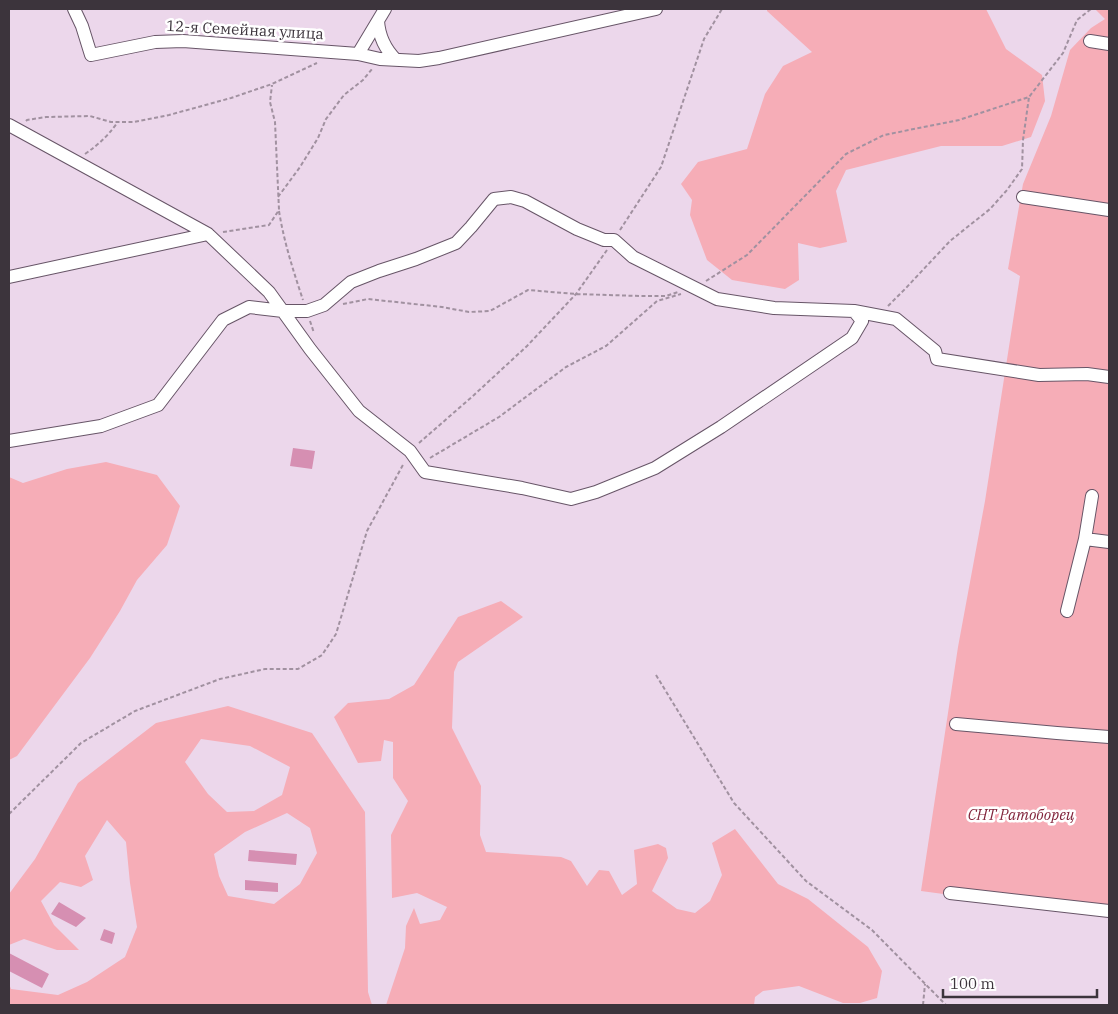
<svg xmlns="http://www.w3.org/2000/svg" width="1118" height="1014" font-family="'IBM Plex Serif',serif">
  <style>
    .green { fill: #f6adb7; fill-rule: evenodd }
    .building { fill: #d68fb2 }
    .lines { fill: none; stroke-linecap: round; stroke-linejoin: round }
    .minor-casing { stroke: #675567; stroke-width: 14 }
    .path { stroke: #a191a0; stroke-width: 2; stroke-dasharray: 4 2.5; stroke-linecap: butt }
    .minor { stroke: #fff; stroke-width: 12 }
    .labels { text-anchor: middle; stroke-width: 5; stroke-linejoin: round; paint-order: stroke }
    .street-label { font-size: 15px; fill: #3c343c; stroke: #fff }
    .park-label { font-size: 15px; font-style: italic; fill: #82253c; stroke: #fff }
  </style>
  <rect width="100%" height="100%" fill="#ecd7eb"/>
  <path class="green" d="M767,9H986L1006,49L1042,75L1045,101L1031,137L1002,146H941L846,170L836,191L847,242L820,248L798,243L799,280L785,289L732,280L707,260L690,215L692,200L681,184L698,162L747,149L765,94L783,66L812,52L767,11Z
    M1095,9H1109V916L921,891L958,647L985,501L1020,276L1008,269L1023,184L1051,116L1070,50L1091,28L1105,19Z
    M106,462L157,475L180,506L167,545L137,580L120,611L90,658L17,756L9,760V477L23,483L67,469Z
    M501,601L523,617L458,662L454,672L452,728L481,786L480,835L486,852L561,857L571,861L587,886L599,870L609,871L622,895L637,884L634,850L658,844L666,848L668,858L652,891L677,909L695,913L710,901L722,875L712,843L735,829L778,884L808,899L868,947L882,971L877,998L860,1003H843L799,986L763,991L755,997L754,1005H386L405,948L406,926L414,908L420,924L440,920L447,907L417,893L392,898L391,835L408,801L393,778V742L384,740L381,761L358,763L334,717L348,703L389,699L414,685L458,617Z
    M228,706L312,733L365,812L368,992L372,1005H9V984L11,989L58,995L87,982L125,957L137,927L130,883L126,842L107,820L85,856L93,880L81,887L60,882L41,901L54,925L79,950H57L24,939L9,945V894L35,859L78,783L156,723ZM201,739L250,746L290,767L282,795L254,811L227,812L208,794L185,762ZM287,813L310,828L317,853L300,884L274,904L228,896L219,876L214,854L245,832Z"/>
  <path class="building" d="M293,448L315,451L312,469L290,466Z
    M249,850L297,854L296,865L248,861Z
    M245,880L278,883V892L245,890Z
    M59,902L86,918L76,927L51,914Z
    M104,929L115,933L112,944L100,940Z
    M9,953L49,974L42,988L9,971Z"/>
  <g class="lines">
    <g class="minor-casing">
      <path id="minor" d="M74,9L82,26L91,55L155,42L183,41L358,54L380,59L419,61L439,58L656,9
        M378,21C379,36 385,49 396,60
        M1090,41L1109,44
        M358,54L385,9
        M9,125L208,234L269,292L310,349L359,411L410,451L425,472L522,488L571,499L596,492L655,468L721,427L852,338L862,321L854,311
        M1023,197L1109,210
        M9,277L208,234
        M9,441L101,426L158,405L223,320L249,307L283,311H307L324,305L351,282L379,271L416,259L456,243L471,227L494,199L511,197L525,201L577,229L604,240H614L633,257L717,299L774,308L854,311L896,319L935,351L937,359L1039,375L1087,374L1109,377
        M1085,539L1109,542
        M1067,611L1085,539L1092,496
        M956,724L1057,733L1109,737
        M950,893L1109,911"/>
    </g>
    <path class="path" d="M26,121L27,120L46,117L90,116L111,122H134L169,115L231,98L272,84L317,63
      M85,154C99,144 107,137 117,123
      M278,197L300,167L318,138L326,119L344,95L363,80L372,69
      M279,211C284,242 293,270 303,300
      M620,230L661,167L704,39L722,9
      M223,232L269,225L279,210L275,122L270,102L272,85
      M706,281L747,255L846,154L884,135L959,120L1029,97L1063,53L1077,20L1091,9
      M343,304L368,299L442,307L469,312L490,311L528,290L576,294L640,296H666L678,292
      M888,306L905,289L950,241L990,209L1007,190L1022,169L1023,140L1029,97
      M310,321L314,333
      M419,443L474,395L527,346L576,294L607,250
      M430,458L499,417L566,367L606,346L657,301L681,294
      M656,675L734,803L806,881L872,930L946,1005
      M9,814L81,743L135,711L220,679L265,669H298L322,655L336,634L367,531L404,463
      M923,1005L925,984"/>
    <use href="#minor" class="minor"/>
  </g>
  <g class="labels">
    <g class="street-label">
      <text transform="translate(245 30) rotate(3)" y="5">12-я Семейная улица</text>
    </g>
    <g class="park-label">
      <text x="1021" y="820">СНТ Ратоборец</text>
    </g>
  </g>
  <rect width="1118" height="1014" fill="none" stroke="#3c343c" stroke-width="20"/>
  <path d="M943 989v8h154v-8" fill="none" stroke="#3c343c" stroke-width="2.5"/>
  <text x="950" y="989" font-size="15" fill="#3c343c" stroke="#ffffff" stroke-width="4" paint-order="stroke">100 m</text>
</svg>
